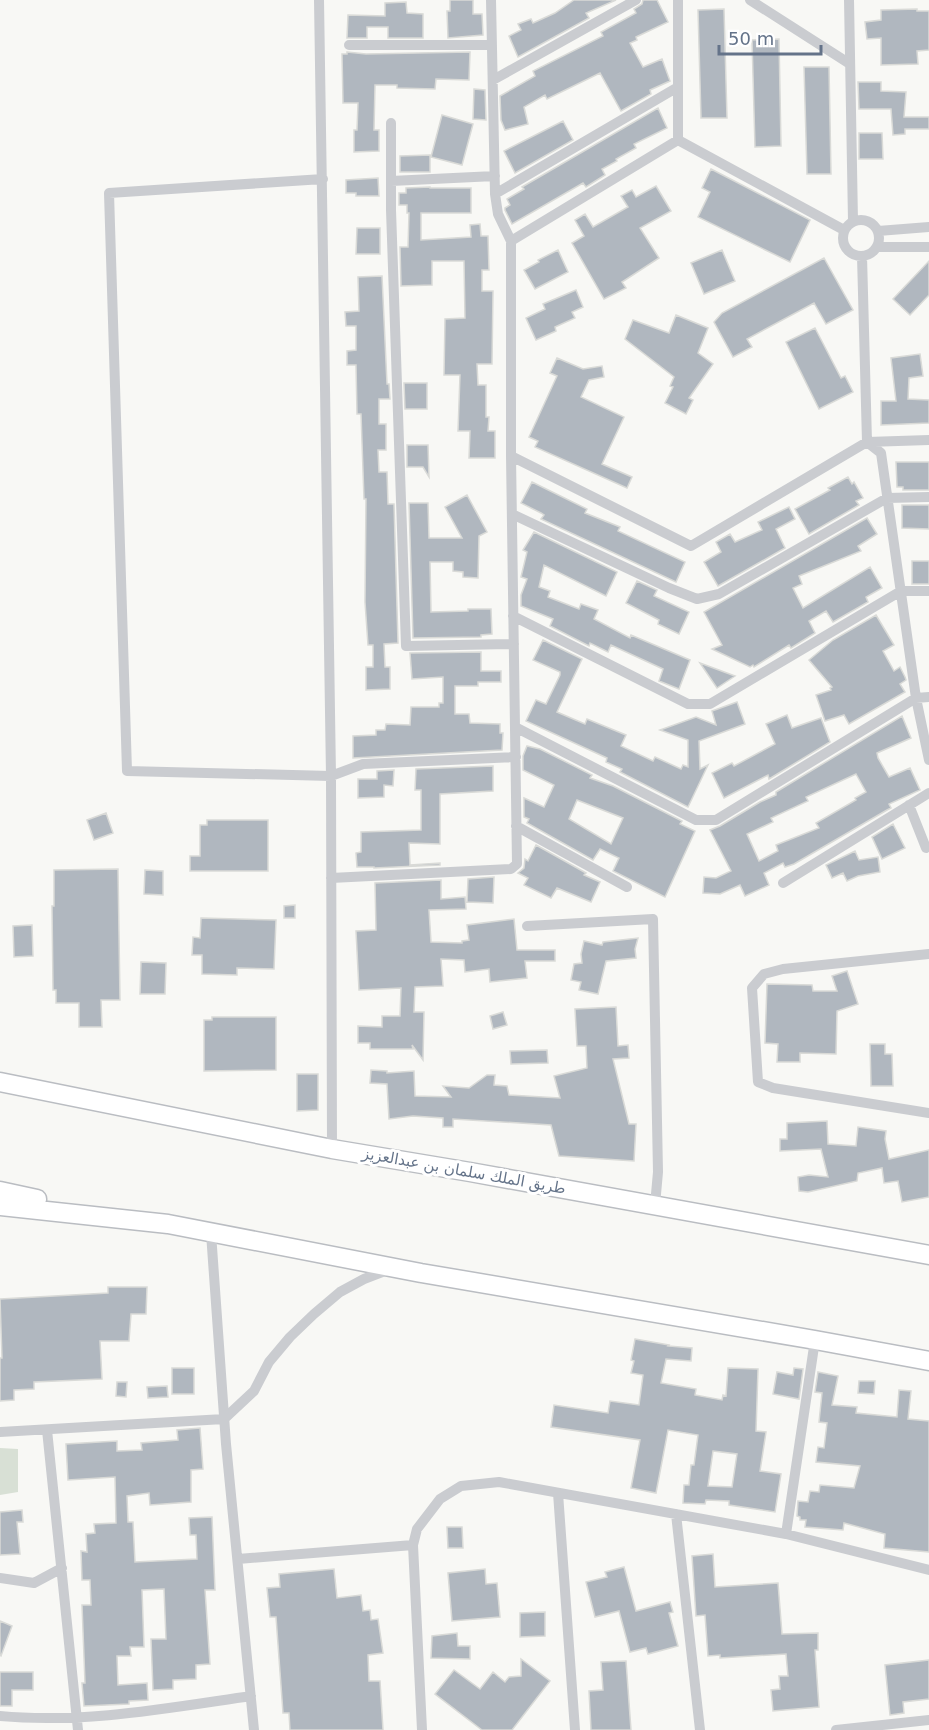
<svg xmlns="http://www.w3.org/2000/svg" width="929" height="1730" font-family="'DejaVu Sans',Cairo,sans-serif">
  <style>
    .green { fill: #d8e0d5 }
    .building { fill: #b0b7bf; stroke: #d9dad7; stroke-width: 1.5; fill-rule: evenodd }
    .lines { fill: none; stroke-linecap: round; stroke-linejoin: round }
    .primary-casing { stroke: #babdc2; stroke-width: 21 }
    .street { stroke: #caccd0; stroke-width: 10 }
    .primary { stroke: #fff; stroke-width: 18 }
    .labels { text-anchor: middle; stroke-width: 6; stroke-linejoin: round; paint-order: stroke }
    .street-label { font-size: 15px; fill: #647389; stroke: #fff }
  </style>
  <rect width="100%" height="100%" fill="#f8f8f5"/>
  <path class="green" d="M0,1448L18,1449V1492L0,1495Z"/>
  <path class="building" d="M450,0H473V14H482L483,35L448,38L447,11H450Z
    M574,0H616L586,13L589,18L518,57L509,36L521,30L518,24L531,19L533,23L555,13Z
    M643,0H657L668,22L636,37L637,40L630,43L643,67L662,59L670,81L650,90L651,94L621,111L600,73L547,99L545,95L524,107L528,124L505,130L501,120L500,96L535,76L533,71L603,36L601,32L636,13L634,9L642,4Z
    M406,2L407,13L423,14V38H388V27H367V38H347L348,15L385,16V3Z
    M724,9L727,118H701L698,10Z
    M917,9V11H929V50L917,51L918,64L881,65V38L867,39L865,22L881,20V10Z
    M779,39L781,146L755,147L752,40Z
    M347,52L366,54L470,52L469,80L436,79L435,89L397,88V85H375L374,130H379V151L354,152V130H357L358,103H343L342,54H347Z
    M804,67H829L831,174H807Z
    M858,82H881V91L906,92L904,117H929V129H905V134L893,135L891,109H859Z
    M474,89L485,90L486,120L473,119Z
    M658,108L667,128L634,144L636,148L616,159L617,161L602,169L605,175L586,187L583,183L512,224L505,210V208L510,205L507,199L524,189L522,187Z
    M442,115L473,124L462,165L431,157Z
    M563,121L573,140L515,173L504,151Z
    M859,133H882L883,159H859Z
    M430,155V172H400V156Z
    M711,169L810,220L790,262L698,217L710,192L702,188Z
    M378,178L379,196H356V193H346V180Z
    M656,186L671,211L640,228L659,258L622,282L626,288L604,299L572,243L584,236L575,220L585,214L593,227L628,207L621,196L632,190L636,197Z
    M430,187V188H471V213H421V240L471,237L470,225L480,224L481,236H488L489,270H482V291H493L492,364H477L478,385H486V417H489L488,431H495V458H469L470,431H458L460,375H444L445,319L465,318L464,261H432V285L401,286L400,247H408L409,213H407V205H399V193H406V188Z
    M357,228H380V254H356Z
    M558,250L568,272L535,289L524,270L539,262L538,260Z
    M722,250L735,281L704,294L691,263Z
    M824,258L853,310L826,324L814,303L747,339L752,347L733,357L714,322L722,313Z
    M929,261V295L910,315L893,299Z
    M382,276L387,384H389L390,399H379V424H386V450H378L379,472H387L388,504H394L398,643L384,644L385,667H390V689L366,690V667H373V645H368L365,602L366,499H364L361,414H357L356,365H347V351L356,350V326H346L345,312L359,311L358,277Z
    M576,290L583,307L572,312L575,318L555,327L556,331L536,340L526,318L545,309L543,304Z
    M676,315L708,328L698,353L713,364L689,398L693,400L686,414L665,403L673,387L670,386L674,377L625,339L633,320L669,333Z
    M815,328L841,378L845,376L853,392L819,409L786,342Z
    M920,354L923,376L909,378L908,399L929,400V423L881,425V401H896L891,358Z
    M557,358L583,369L602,366L604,377L589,380L581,397L624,417L602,464L632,477L627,488L535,447L538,441L529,437L557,376L550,373Z
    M404,383H427V409H405Z
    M407,445H428L429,477L423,467H407Z
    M896,462H929V490H903V487H897Z
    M848,477L852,484L854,482L863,498L856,501L859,505L809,534L795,509L830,490L828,488Z
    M532,482L587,509L585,513L620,527L618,531L685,562L676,582L541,519L544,515L541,513L521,503Z
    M467,495L487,532L479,536L478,578L463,577V572L453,571V562H430L431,612L468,611V609H491L492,634L481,635V637L413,638L409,503H428L429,538H462L445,507Z
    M902,505H929V529L902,528Z
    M789,507L795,519L776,529L785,548L718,586L704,562L721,552L716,542L730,534L735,542L762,530L758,522Z
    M867,518L877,534L858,546L861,551L799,576L802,584L793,588L803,608L870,567L882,588L866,597L868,602L833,622L826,611L809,621L815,633L791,648L789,645L754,667L753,665L750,667L712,649L722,645L704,612Z
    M534,532L617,572L606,596L544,565L539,587L550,591L548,597L579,609L581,604L598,610L594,619L630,638L631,635L690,660L679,689L659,681L663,669L611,645L608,652L590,643L589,646L550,626L553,619L521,606V595L527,579L521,577L527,552L523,550Z
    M912,561H929V584H912Z
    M637,581L657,590L654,596L689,612L679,634L658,624L659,620L626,603Z
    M876,615L894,645L883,651L894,671L900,667L905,677L906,680L900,684L905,692L849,724L844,715L825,721L816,695L831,690L830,688L832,687L809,660L833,640Z
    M543,640L582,659L557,712L585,724L587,719L626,735L621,746L653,761L655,757L681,769L683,765L688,767V740L660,730L696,717L716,725L712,711L737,702L745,724L699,741L700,769L708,765L688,807L620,772L622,769L606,762L607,758L526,721L536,700L546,704L560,675V672L533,660Z
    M481,652V671H501V682H478V686H455V714H469L470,723L500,724V733H503L502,750L353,758V736L376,735V730H385L386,724L410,725L411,707H439V703H443V677L412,679L410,653Z
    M700,663L735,676L717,688Z
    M787,715L792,728L821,718L830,742L769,779L768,775L724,798L712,773L732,763L734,766L775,744L766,724Z
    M902,716L911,738L877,753L878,758L889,777L910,768L920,790L889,804L891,808L887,810L794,864L785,867L783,863L764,873L769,885L745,896L740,885L720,894L703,893L704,877L716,878L731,871L710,830L720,826L760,802L776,795V792ZM856,774L866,792L855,798L856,800L816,823L819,828L776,845L778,851L759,861L747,834L773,822L771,818L808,801L806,797Z
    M527,746L540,749L592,775L590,778L613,786L682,821L680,824L695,831L665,897L613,871L619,858L600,849L593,860L527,823L529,819L524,817V798L544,807L554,785L523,770V756ZM577,800L623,818L611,844L569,819Z
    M493,766V791L440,794V844L409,843L410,865L440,863V865L374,868V867H357L356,853L361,852V832L421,830V790H415L416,769Z
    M394,770L393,786L384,785V797L358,798V779H377V771Z
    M106,813L113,833L94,840L87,820Z
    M207,820H268V871H190V856H200V825H207Z
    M893,824L905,848L882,859L872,837Z
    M536,845L586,873L584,875L600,882L591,902L557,888L551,898L524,885L528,878L518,873L524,868L525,859L528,861Z
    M855,851L859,860L878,857L880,872L858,876L847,881L843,873L832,878L826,865Z
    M118,869L120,1000H101L102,1027H79V1003H56V990H53L52,906H54V870Z
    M145,870L163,871V895L144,894Z
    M494,877L493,903L467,902L468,879Z
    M441,880V899L465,897L466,909L429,910L431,942L462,943V941L469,940L467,925L514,919L517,950H555V961H525L527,978L490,982L489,969L465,972L464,960L441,959L443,986L415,987L414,1012H424L423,1060L412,1045L413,1049H370V1043H358V1026L382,1027V1016H400L401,988L359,990L356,931L376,930L375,883Z
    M295,905V918H284V906Z
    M201,918L276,920L274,969L237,968V975L202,974V955H192L193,937L200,938Z
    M32,925L33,956L14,957L13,926Z
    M638,938L635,949L636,958L606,961L598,994L579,990L581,982L571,980L574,964L582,963L581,954L584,941L602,945L603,942Z
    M141,962L166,963L165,994H140Z
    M847,971L858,1004L837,1011L836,1054L800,1053V1062H777L778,1044L765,1043L767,984L812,985L813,991H837L832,976Z
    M616,1007L618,1046L628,1045L629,1058L613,1059L629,1124H636L634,1161L559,1156L551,1125L453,1119V1127H443V1118L413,1116L389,1119L387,1084L370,1083L371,1070L387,1071V1073L414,1071L415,1096L451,1097L443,1086L469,1088L487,1075H495L494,1085L507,1086L509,1095L560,1098L554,1076L587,1068L586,1046H577L575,1009Z
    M503,1012L507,1025L493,1029L490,1016Z
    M212,1017H276V1070L204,1071V1020H212Z
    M870,1044H885V1054H892L893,1086H871Z
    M547,1050L548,1063L511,1064L510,1051Z
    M297,1074H318V1110L297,1111Z
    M827,1121L828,1144L856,1146L858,1127L886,1131L885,1139L889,1159L929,1150V1197L902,1202L898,1181L884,1183L882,1168L858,1173L857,1181L808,1192L799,1191L798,1177L809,1175L828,1177L821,1149L780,1151V1139H787V1123Z
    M108,1287H147L146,1314H131L129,1341H100L102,1379L34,1382V1389L14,1390V1400L0,1401V1358H2L0,1299L108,1293Z
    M635,1339L669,1345L668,1346L692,1348L691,1361L666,1359L661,1383L696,1389L695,1395L722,1400L723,1395L726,1396L728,1368L758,1369L756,1431L766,1432L760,1471L781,1474L775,1512L729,1505V1501L706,1500L705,1504L683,1503L684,1485H689L691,1465H694L698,1435L668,1430L656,1493L631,1488L640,1440L551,1427L554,1405L608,1413L610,1401L639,1405L643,1375L631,1373L634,1361L631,1360ZM713,1451L737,1454L732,1487L708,1486Z
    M172,1368H194V1394H172Z
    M794,1368L803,1369L799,1399L773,1394L777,1372L793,1375Z
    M818,1372L838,1376L832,1405L857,1407L856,1413L897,1417L899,1390L911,1391L908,1419L929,1421V1552L884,1548L885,1534L844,1523L843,1530L805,1527L806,1520H800V1517L797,1516L798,1501L808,1502L810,1491L819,1492L820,1485L854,1488L860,1466L816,1462L818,1447L824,1448L827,1423L819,1422L822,1393L815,1392Z
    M859,1381H875L874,1394L858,1393Z
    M117,1382H127L126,1397L116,1396Z
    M167,1386L168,1397L148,1398L147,1387Z
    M200,1428L203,1469L191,1470V1502L150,1505L149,1493L127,1496L128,1522H133L135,1562L197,1559L196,1535H190L189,1518L212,1517L215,1590H205L210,1664L196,1665V1679L173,1680V1689L153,1690L151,1639H166L164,1589L142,1590L144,1647H130L131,1656H117L118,1685L147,1683L148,1700L129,1701V1704L84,1706L82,1683H85L82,1605H91L90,1580H82L81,1551L87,1552L86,1534L95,1533L94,1524L116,1523L115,1477L68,1480L66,1444L117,1441V1451L142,1450L141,1443L178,1440L177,1430Z
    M22,1510L23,1522H17L20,1554L0,1555V1512Z
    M447,1527H462L463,1548H448Z
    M713,1554L715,1587L778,1583L782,1634L818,1633V1650H815L819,1707L773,1711L771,1690L780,1689L779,1676H788L786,1654L720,1658V1655L708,1656L705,1615L696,1616L692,1556Z
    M624,1567L636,1611L670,1602L673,1612L669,1613L678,1646L648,1654L646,1648L630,1652L619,1611L595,1617L586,1582L607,1577L605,1572Z
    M334,1569L337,1598L361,1595L363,1611L370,1610L371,1620L378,1619L383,1653L368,1655L369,1681H380L383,1730H290L289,1713H283L276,1617H270L267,1588L280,1587L279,1574Z
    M485,1569L486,1584L497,1583L500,1617L452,1621L448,1573Z
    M545,1612V1636L520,1637V1613Z
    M0,1621L12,1626L1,1656L0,1655Z
    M457,1633L458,1646H470V1659L431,1658L432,1636Z
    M521,1659L550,1681L512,1730H482L435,1694L454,1670L480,1689L493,1672L505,1682L509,1677L521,1676Z
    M929,1660V1699L903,1702L904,1713L890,1715L885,1665Z
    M626,1661L631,1730H591L589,1691L603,1690L601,1662Z
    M0,1672H33V1690H12V1706H0Z"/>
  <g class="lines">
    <g class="primary-casing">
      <path id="primary" d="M0,1082L332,1149L470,1172L929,1255
        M0,1191L37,1199
        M0,1206L168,1224L421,1273L815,1340L929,1361"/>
    </g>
    <path class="street" d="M319,0L331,776L332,1149
      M491,0L495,194L498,214L511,241
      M678,0V140
      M750,0L850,64
      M849,0L853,221
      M349,45H492
      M493,80L636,0
      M391,123V210L406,646L514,644
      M323,179L109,193L127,771L331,776L363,764L516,757
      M391,181L495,176
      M495,194L678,87
      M843 238a18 18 0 1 1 36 0a18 18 0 1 1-36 0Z
      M844,230L678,140L511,241V456L691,546L867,442L862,256
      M878,231L929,227
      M877,247H929
      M867,442L929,440
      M512,514L669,588L697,599L719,594L887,498L929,497
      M513,616L688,704H710L901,591H929
      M929,697L916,698L929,760
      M515,727L696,820H716L916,698L881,453L867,442
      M909,805L926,848
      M516,826L627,887
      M331,878L511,869L517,864L511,456
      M783,883L929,793
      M527,926L653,919L658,1172L655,1205
      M929,954L783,969L764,974L752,988L758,1082L773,1088L929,1113
      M211,1233L226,1444L254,1730
      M47,1430L78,1730
      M0,1432L224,1419L254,1391L269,1362L290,1337L314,1314L340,1292L364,1279L390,1269
      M558,1493L575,1730
      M676,1514L700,1730
      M786,1534L815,1340
      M238,1559L413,1545
      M0,1578L34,1583L62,1568
      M0,1716C83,1724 168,1708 251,1696
      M422,1730L413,1545L417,1529L440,1499L461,1486L499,1482L786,1534L929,1570
      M836,1730L929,1720"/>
    <use href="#primary" class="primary"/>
  </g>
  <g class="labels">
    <g class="street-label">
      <text transform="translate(464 1171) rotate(10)" y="5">طريق الملك سلمان بن عبدالعزيز</text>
    </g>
  </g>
  <path d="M719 45v9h102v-9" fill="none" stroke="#647389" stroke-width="3"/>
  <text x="728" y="45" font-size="18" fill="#647389" stroke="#ffffff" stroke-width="4.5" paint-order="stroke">50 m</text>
</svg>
